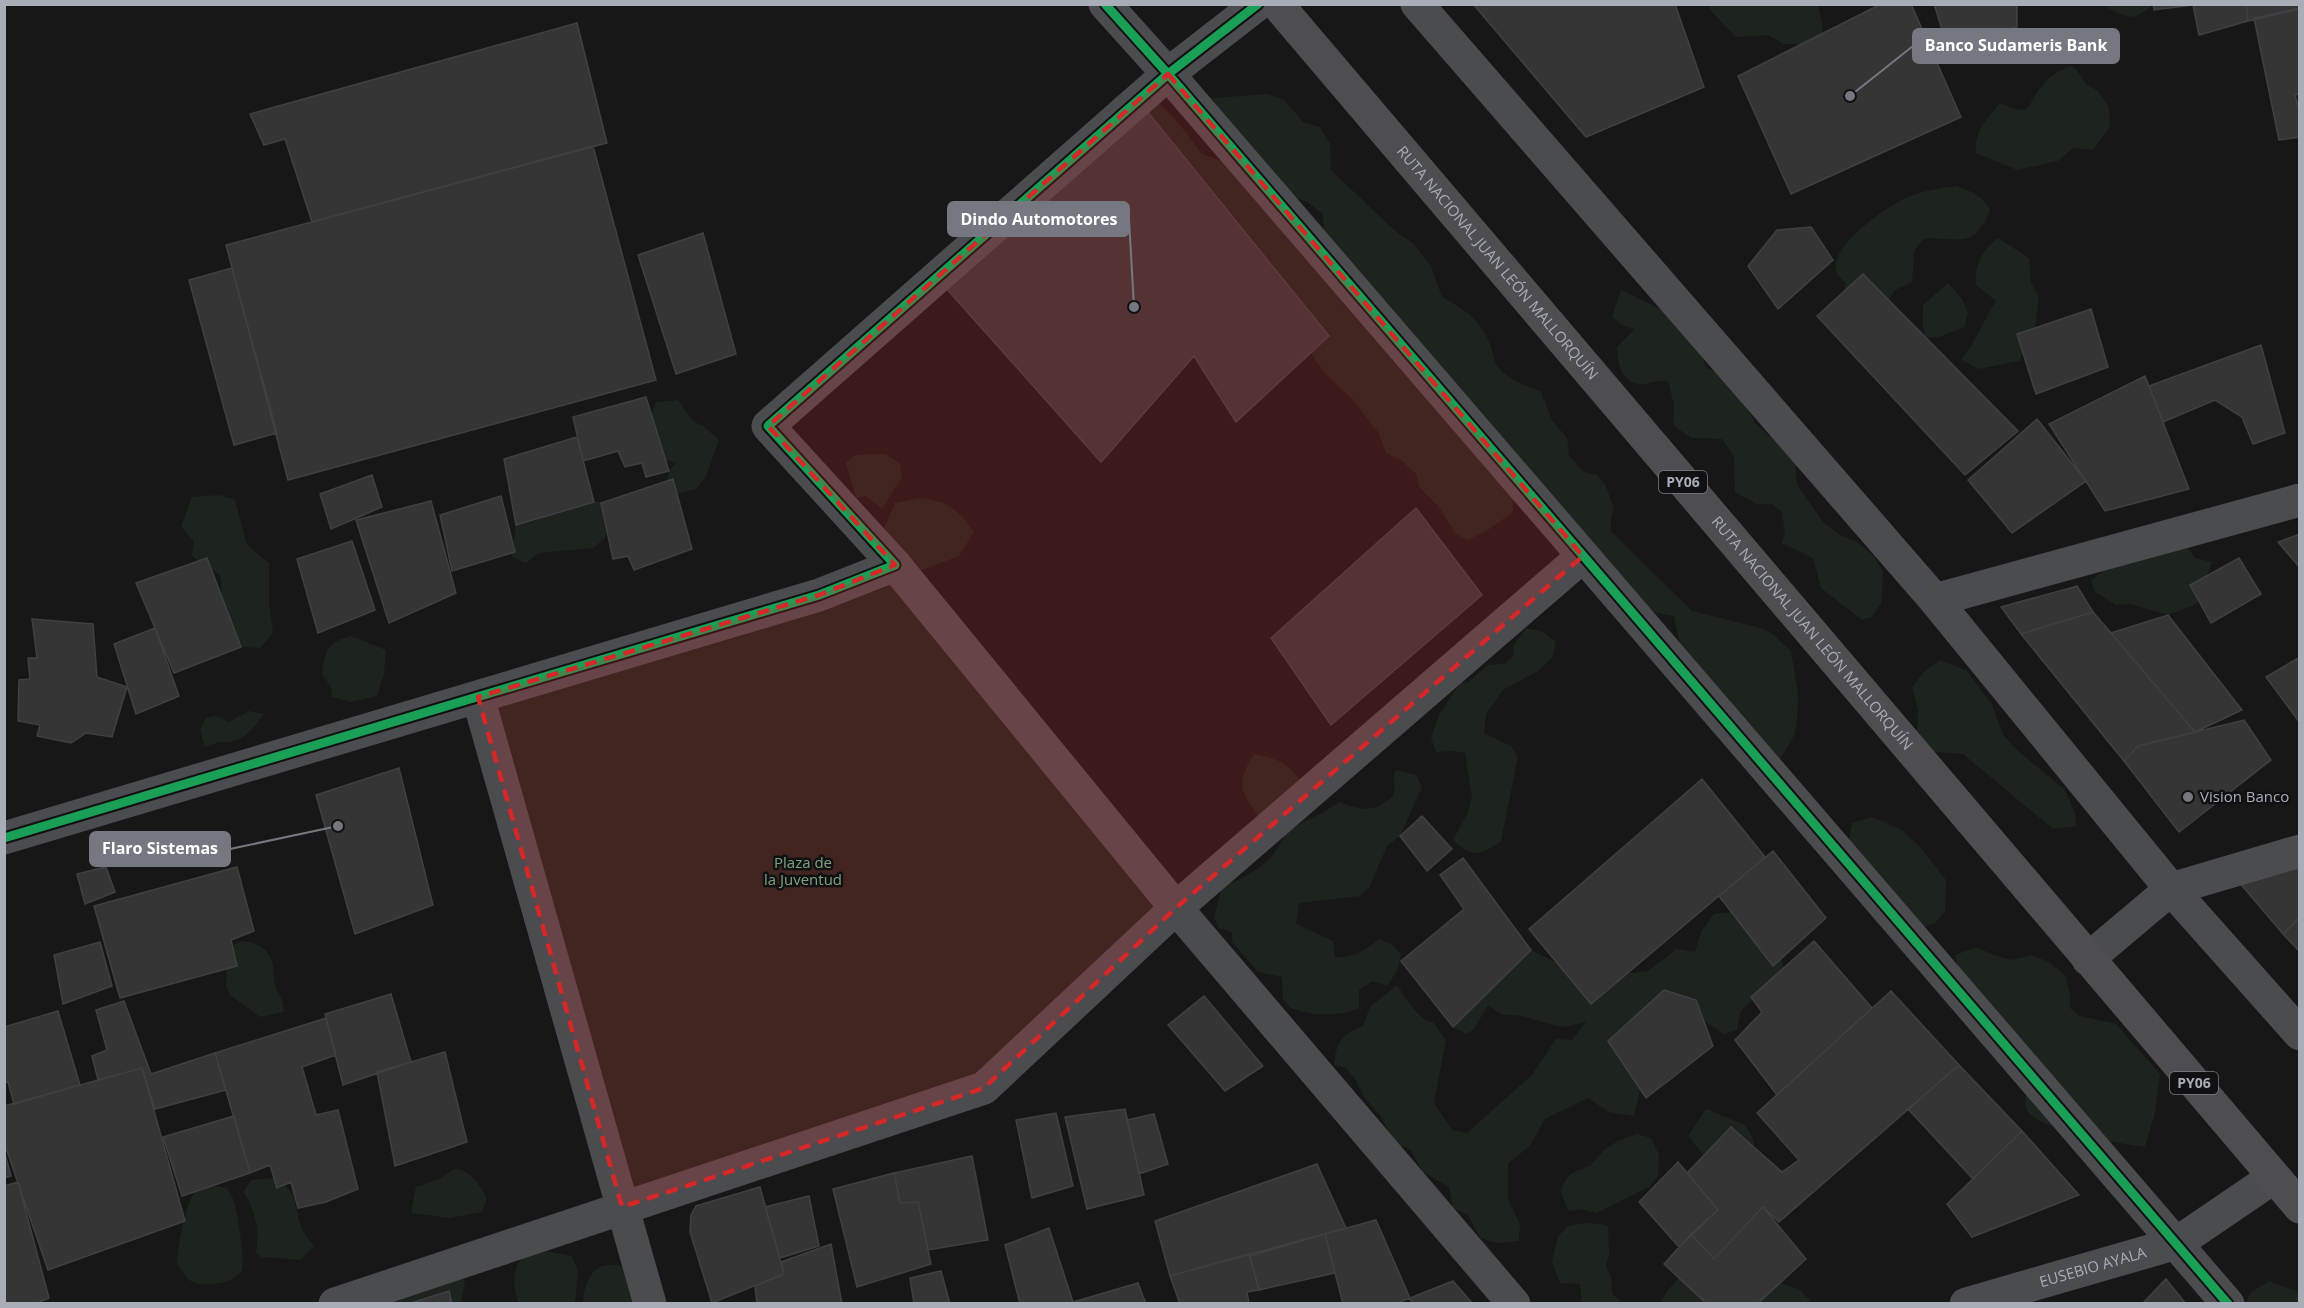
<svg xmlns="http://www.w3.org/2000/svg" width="2304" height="1308" font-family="'Open Sans',sans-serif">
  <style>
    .green { fill: #1d241e }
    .building { fill: #353536; stroke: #3f4043; stroke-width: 1.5 }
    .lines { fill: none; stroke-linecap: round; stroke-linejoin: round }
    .minor { stroke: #4b4c50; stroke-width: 33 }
    .trunk { stroke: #4e4e52; stroke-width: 33 }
    .cycleway-casing { stroke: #111113; stroke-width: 13 }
    .cycleway { stroke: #1a9f57; stroke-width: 9 }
    .marked { fill: #d62828; fill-opacity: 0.2; stroke: #d62828; stroke-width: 4.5; stroke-dasharray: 12 8; stroke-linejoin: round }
    .poi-dot { fill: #757880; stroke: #111113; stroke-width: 2 }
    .labels { text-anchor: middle; stroke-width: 5; stroke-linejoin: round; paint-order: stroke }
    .shield { fill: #111113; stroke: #7b7e86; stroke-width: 1.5 }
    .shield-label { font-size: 14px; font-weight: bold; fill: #a8adb8 }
    .street-label { font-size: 15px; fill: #a8adb8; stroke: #111113 }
    .poi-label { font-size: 15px; fill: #a8adb8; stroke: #111113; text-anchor: start }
    .park-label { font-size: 15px; fill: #7fa381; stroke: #111113 }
    .leader { fill: none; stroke: #757880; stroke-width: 2 }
    .callout-dot { fill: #757880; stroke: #111113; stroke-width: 2 }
    .callout { fill: #757880; stroke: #757880; stroke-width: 2 }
    .callout-label { font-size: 16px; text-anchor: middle; font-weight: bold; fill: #fff }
  </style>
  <rect width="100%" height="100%" fill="#171717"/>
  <path class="green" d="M1708,5H1818L1823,27L1817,52L1802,44H1784L1768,35L1736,37L1712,12Z
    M2108,5V4L2152,5C2134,22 2129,18 2108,8Z
    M2070,66L2076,69L2086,84L2098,91L2109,107L2110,126L2093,150L2073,148L2058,161L2017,170L1976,153C1974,131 1987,119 2000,103L2016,109L2025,110C2031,105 2032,100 2036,94C2047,78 2052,74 2070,66Z
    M1268,94L1284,100L1303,122L1320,127L1330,144L1331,170L1394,230L1414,244L1431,266L1442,297C1465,309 1480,320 1490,344C1493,351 1493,360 1497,366C1508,380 1525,385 1541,392L1552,420L1567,438L1569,456L1584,472L1597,475L1605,484L1614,508L1611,519V531L1692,611L1760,628L1771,633L1791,651L1798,694L1797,720L1795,734L1780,759C1768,757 1754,757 1743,753C1699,737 1700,699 1695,659L1682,654L1674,616L1657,613L1620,600L1514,489L1513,512L1485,532L1467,540L1456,534L1438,506L1419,487L1416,474L1401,460L1386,453L1378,432L1351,398L1324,373L1308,348L1081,136L1117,95L1154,98L1177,121L1202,154L1227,163L1329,272L1344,305L1362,318L1411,340L1393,309L1324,238L1323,214L1307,202L1291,195L1233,131L1212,98Z
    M1956,186C1971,191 1983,196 1990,210C1974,252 1958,236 1923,239L1914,251L1912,282L1895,290L1886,303L1864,301L1845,290V282C1808,259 1890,203 1911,196C1925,190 1941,188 1956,186Z
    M1998,238L2029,258L2031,283L2039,297L2035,328L2019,361L1978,369L1961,359C1977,341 1983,321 1996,301L1976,285C1974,264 1983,250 1998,238Z
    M1948,283L1962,299L1968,312L1965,327L1939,337L1926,338L1923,328V305Z
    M1621,290L1662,310L1699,346L1706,368L1725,375L1741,396L1754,422L1767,435L1777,439L1795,462L1797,485L1823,522L1840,535L1857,542L1874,556L1883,571L1881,603L1873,616L1862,620L1821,588L1813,558L1782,543L1785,534L1782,512L1772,504H1756L1735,492L1734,456L1722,439L1691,438L1673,425L1674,404L1668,381C1657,380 1648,385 1639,384C1621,382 1617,361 1617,347L1635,329L1622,325L1612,317Z
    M678,400L693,421L703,426L719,440L706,476L697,489L675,494L664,492L669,471L676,463L665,460L648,424L656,402Z
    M885,454L900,463L902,477L882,509L866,496L856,498L846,463L855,455Z
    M220,495L235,500L247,545L269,563V602L273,633L260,648L241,647L223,627L221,576L192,556L194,542L181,526L192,497Z
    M920,498C950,502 956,508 974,532L959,556L917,572L891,541L884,528L895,503Z
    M578,502H603L610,512L605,538L593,548L538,553L526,563L512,557L516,525C535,522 542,521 554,506L566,511Z
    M2184,543L2195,558L2212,562L2197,604L2168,615L2131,604L2116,605L2095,592L2091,580L2107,569Z
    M895,565L1176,908L984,1088L622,1207L478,697Z
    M1526,628L1543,632L1556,642L1552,658L1538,671L1503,690L1486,714L1484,733L1511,746L1518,757L1501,841C1480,856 1473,858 1453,840L1468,812L1472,797L1465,753L1454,751L1436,752L1431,738L1440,713L1461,682L1467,683L1488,665L1506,663L1513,655L1514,645Z
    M351,636L386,650L384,674L377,696L351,702L332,697L331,687L322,674C326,649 326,643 351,636Z
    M1940,660L1966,670L1991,703L2004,736L2018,751L2065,790L2075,813L2076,826L2053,829L1963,754L1917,750L1918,710L1912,687L1924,672Z
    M249,711L264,714C255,726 245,740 229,742C219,742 214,743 205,747L200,730L206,718L215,716L229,722Z
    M1254,754C1279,759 1287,762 1302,783L1260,819C1241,791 1235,785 1254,754Z
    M1396,770L1416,775L1422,787L1400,836L1387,846L1369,888L1360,896L1299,903L1296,924L1333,941L1335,957C1354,959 1365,949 1380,939L1394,946L1401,955L1397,971L1387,986L1372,981L1359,990V1008C1337,1018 1312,1015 1290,1008L1283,999L1282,977L1258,972L1232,942V932L1219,928L1214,918L1222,887C1230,883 1237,881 1244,877C1264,866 1279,853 1286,831C1304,821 1322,815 1339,802C1354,808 1370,813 1384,803C1388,800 1392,799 1394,793C1396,785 1392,778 1396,770Z
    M1872,817L1902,830L1921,848L1946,880L1945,911L1934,924L1906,931L1849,840L1852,823Z
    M1731,912L1749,919L1778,949L1784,968L1741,1011L1737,1030L1724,1034L1704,1021L1698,1006L1668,1000L1644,1008L1632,1028L1627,1052L1640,1090L1634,1116L1609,1112L1588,1098L1545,1119L1529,1147L1508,1163V1199L1520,1224L1519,1241L1497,1243L1480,1238L1468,1215L1453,1208L1449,1187L1422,1171L1411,1150L1395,1143L1380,1115L1364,1097L1355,1079L1346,1068L1334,1065C1336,1042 1342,1034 1363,1026L1370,1007L1397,985L1412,1007L1422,1018L1434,1023L1446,1040L1434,1103L1452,1130L1467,1133L1532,1075L1556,1039L1572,1040L1586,1022L1565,1027L1553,1025L1522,1016L1501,1014L1488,1005L1474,1029L1467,1034L1453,1027L1531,950L1588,978L1648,971L1677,949L1695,952L1701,932L1714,914Z
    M242,941C255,942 268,948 272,961C274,969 273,978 275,985C279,997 284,998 284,1012L260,1017L230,995L226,985L227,974L223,961L230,946Z
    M1976,947L1994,955L2012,960L2031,955L2049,962L2066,976L2070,996V1008L2080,1016L2116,1024L2160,1074L2155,1113L2145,1147C2118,1143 2046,1133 2028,1112C2021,1103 2028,1090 2031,1081L1960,973L1955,955Z
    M1706,1109L1745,1125L1752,1136L1756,1155H1704L1688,1136Z
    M1637,1134L1651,1138L1659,1155L1658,1176L1649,1187L1597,1213L1578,1209L1574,1211L1568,1210L1560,1190L1570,1174L1591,1165L1604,1150L1618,1141Z
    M456,1168C471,1172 480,1185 487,1198L482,1212L450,1218L411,1213L416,1187L439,1179Z
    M271,1178C300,1191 292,1200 301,1226C304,1234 309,1240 314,1246L301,1260L269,1257L262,1258L256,1252C260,1230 255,1211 244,1192L251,1180Z
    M214,1186L227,1188C230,1194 234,1199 235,1205C238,1216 245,1260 242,1270C236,1284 203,1288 191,1281C185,1278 181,1268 177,1263C178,1248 186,1193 200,1187C204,1185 211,1186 214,1186Z
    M1586,1223L1601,1224L1608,1227L1609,1254L1606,1266L1611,1277L1612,1293L1622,1303H1582L1580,1284L1560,1283L1552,1262L1558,1236L1568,1226Z
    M533,1249L572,1256L578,1272L575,1301L573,1304L518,1303C512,1281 511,1263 533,1249Z
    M616,1265L626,1267L647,1304L583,1303C583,1291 588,1273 600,1267C604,1265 611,1265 616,1265Z
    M455,1267L465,1282L461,1303L393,1304V1285Z
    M1679,1278L1699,1282L1717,1303L1659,1304L1668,1290Z
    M2269,1281L2299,1292V1303H2246L2250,1293Z
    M1779,1283L1799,1289L1810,1300V1303L1750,1304Z"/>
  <path class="building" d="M1473,4H1675L1704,87L1586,137Z
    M1881,4H1911L1961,117L1791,194L1738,76Z
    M1934,4H2017V27L1947,45Z
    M2153,4H2246L2248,21L2199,35L2193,5L2154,10Z
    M2246,4H2300V9L2248,21Z
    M2300,8V94L2295,95L2300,113V137L2279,140L2254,18Z
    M577,23L607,143L312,222L285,139L264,145L250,114Z
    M1138,100L1329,336L1236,422L1194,356L1101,462L936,277Z
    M593,146L656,380L288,480L226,245Z
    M1811,227L1833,260L1778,309L1748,266L1777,230Z
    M703,233L736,354L676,374L638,255Z
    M232,268L277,433L234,445L189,280Z
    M1863,274L2018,431L1965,475L1817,316Z
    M2091,309L2108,367L2036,394L2017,334Z
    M2261,345L2285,433L2253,444L2242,417L2215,400L2163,422L2149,386Z
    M2145,376L2189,489L2105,511L2049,424Z
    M646,397L669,471L646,477L642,463L625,467L618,451L583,461L573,417Z
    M2037,419L2086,481L2012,533L1968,480Z
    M577,437L594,502L516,525L504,459Z
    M372,475L382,507L331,529L320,494Z
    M673,479L692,549L634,570L628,556L613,559L601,503Z
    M501,496L515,552L452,571L440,515Z
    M431,501L456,593L389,623L356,520Z
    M1416,508L1482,595L1331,725L1271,638Z
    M2300,534V568L2278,542Z
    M352,541L375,610L318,633L297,559Z
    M207,558L241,647L174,673L136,583Z
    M2239,558L2261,594L2211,623L2190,585Z
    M2077,586L2093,612L2021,634L2001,607Z
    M2093,612L2111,633L2195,732L2138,746L2124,761L2021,634Z
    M2168,615L2242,710L2195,732L2111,633Z
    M32,619L93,624L97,677L127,687L112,737L86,733L71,743L37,736L40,725L18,721L19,680L30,679L28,658H37Z
    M155,628L179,696L136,714L114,644Z
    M2300,657V723L2266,677Z
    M2244,720L2271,760L2179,832L2124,761L2138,746Z
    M399,768L433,905L355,934L316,795Z
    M1702,779L1765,857L1591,1004L1529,929Z
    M1422,816L1452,849L1427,871L1400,836Z
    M1773,851L1826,918L1773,966L1719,896Z
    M1463,858L1531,950L1453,1027L1401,961L1464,909L1440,875Z
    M2300,862V917L2283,934L2239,882Z
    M106,867L115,892L85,904L77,874Z
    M237,867L254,931L231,940L237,966L120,998L94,906Z
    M2300,917V952L2283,934Z
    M1814,941L1872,1008L1777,1095L1735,1040L1762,1012L1751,997Z
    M100,942L112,986L63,1004L54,955Z
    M1664,990L1696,1000L1713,1046L1646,1098L1608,1041Z
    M1891,991L1959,1065L1779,1222L1763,1207L1714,1259L1691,1234L1718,1210L1687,1173L1731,1127L1782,1172L1799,1160L1757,1113Z
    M391,994L411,1062L343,1085L325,1014Z
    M1204,996L1263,1066L1225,1091L1168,1025Z
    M124,1001L151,1074L215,1053L226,1090L155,1109L142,1068L98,1080L92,1056L107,1050L96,1010Z
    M58,1011L80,1085L14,1104L8,1082L4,1083V1027Z
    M326,1018L336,1055L302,1067L316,1115L338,1110L358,1189L326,1202L298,1208L291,1182L277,1188L270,1165L250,1173L215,1053Z
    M445,1052L467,1142L395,1166L377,1072Z
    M1959,1065L2022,1131L1973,1179L1908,1109Z
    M142,1068L185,1221L48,1270L4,1142V1106Z
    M1125,1109L1144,1195L1087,1209L1065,1117Z
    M1056,1113L1073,1186L1032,1198L1016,1120Z
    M1154,1114L1168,1164L1139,1174L1127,1120Z
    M234,1116L250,1173L182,1196L163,1137Z
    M2022,1131L2079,1195L1972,1237L1947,1204Z
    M4,1150L11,1176L4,1178Z
    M972,1156L988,1240L928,1250L918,1202L900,1203L894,1173Z
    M1678,1162L1718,1210L1679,1247L1639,1202Z
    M1317,1164L1346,1228L1170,1276L1155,1221Z
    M894,1173L900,1203L918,1202L931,1264L857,1287L833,1189Z
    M18,1182L49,1298L34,1304H4V1186Z
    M760,1187L784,1274L712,1303L690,1232L691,1215L696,1206Z
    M809,1196L819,1246L780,1258L765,1207Z
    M1763,1207L1806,1259L1757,1304H1707L1664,1264L1691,1234L1714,1259Z
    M1376,1220L1410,1298L1395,1304H1343L1325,1234Z
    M1049,1228L1073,1302L1138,1283L1146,1304H1020L1005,1245Z
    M1325,1234L1335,1273L1259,1290L1250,1256Z
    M831,1244L842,1304H757L755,1286L784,1274L781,1262Z
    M1249,1254L1259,1290L1247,1292L1249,1304H1180L1170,1276Z
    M941,1271L950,1304H914L910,1278Z
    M2166,1279L2186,1304H2142Z
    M1453,1281L1473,1304H1412L1410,1298Z
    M449,1291L452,1304H408Z"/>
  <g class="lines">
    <g class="minor">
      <path d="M1105,4L1168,74L2228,1304"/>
      <path d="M1417,4L1935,600L2171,889L2300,1034"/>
      <path d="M895,565L1176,908L1514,1304"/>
      <path d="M1935,600L2300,500"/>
      <path d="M478,697L650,1304"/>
      <path d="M4,838L819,595L895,565L768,426L1168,74L1258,4"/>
      <path d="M2088,959L2171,889L2300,851"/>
      <path d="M335,1304L984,1088L1176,908L1583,556"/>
      <path id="s1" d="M1966,1304L2177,1243L2274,1177"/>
    </g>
    <path class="trunk" id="s2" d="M1277,4L2300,1207"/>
    <g class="cycleway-casing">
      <path id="cycleway" d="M1105,4L1168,74L2228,1304
        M4,838L819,595L895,565L768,426L1168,74L1258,4"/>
    </g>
    <use href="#cycleway" class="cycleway"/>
  </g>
  <path class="marked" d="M1168,74L1583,556L1176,908L984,1088L622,1207L478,697L819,595L895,565L768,426Z"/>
  <circle class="poi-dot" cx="2188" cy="797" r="6"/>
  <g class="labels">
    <g class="shield">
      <rect x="1659" y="471" width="48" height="22" rx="4.5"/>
      <rect x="2170" y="1072" width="48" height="22" rx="4.5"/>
    </g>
    <g class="shield-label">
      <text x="1683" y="487">PY06</text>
      <text x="2194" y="1088">PY06</text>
    </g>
    <g class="street-label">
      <text dy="5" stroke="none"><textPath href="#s2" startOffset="340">RUTA NACIONAL JUAN LEÓN MALLORQUÍN</textPath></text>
      <text dy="5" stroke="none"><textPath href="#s2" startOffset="826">RUTA NACIONAL JUAN LEÓN MALLORQUÍN</textPath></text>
      <text dy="5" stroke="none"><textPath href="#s1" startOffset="132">EUSEBIO AYALA</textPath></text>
    </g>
    <g class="poi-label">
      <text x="2200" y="802">Vision Banco</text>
    </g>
    <g class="park-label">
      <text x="803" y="868">Plaza de<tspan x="803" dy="17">la Juventud</tspan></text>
    </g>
  </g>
  <path class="leader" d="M1850 96L1913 46M1134 307L1129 219M338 826L230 849"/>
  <g class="callout-dot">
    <circle cx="1850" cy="96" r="6"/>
    <circle cx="1134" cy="307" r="6"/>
    <circle cx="338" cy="826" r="6"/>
  </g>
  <g class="callout">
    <rect x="1913" y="29" width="206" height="34" rx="6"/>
    <rect x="948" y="202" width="181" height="34" rx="6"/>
    <rect x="90" y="832" width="140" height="34" rx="6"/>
  </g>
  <g class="callout-label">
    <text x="2016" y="51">Banco Sudameris Bank</text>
    <text x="1039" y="225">Dindo Automotores</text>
    <text x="160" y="854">Flaro Sistemas</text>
  </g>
  <rect width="2304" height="1308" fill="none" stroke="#a8adb8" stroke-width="12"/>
</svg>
